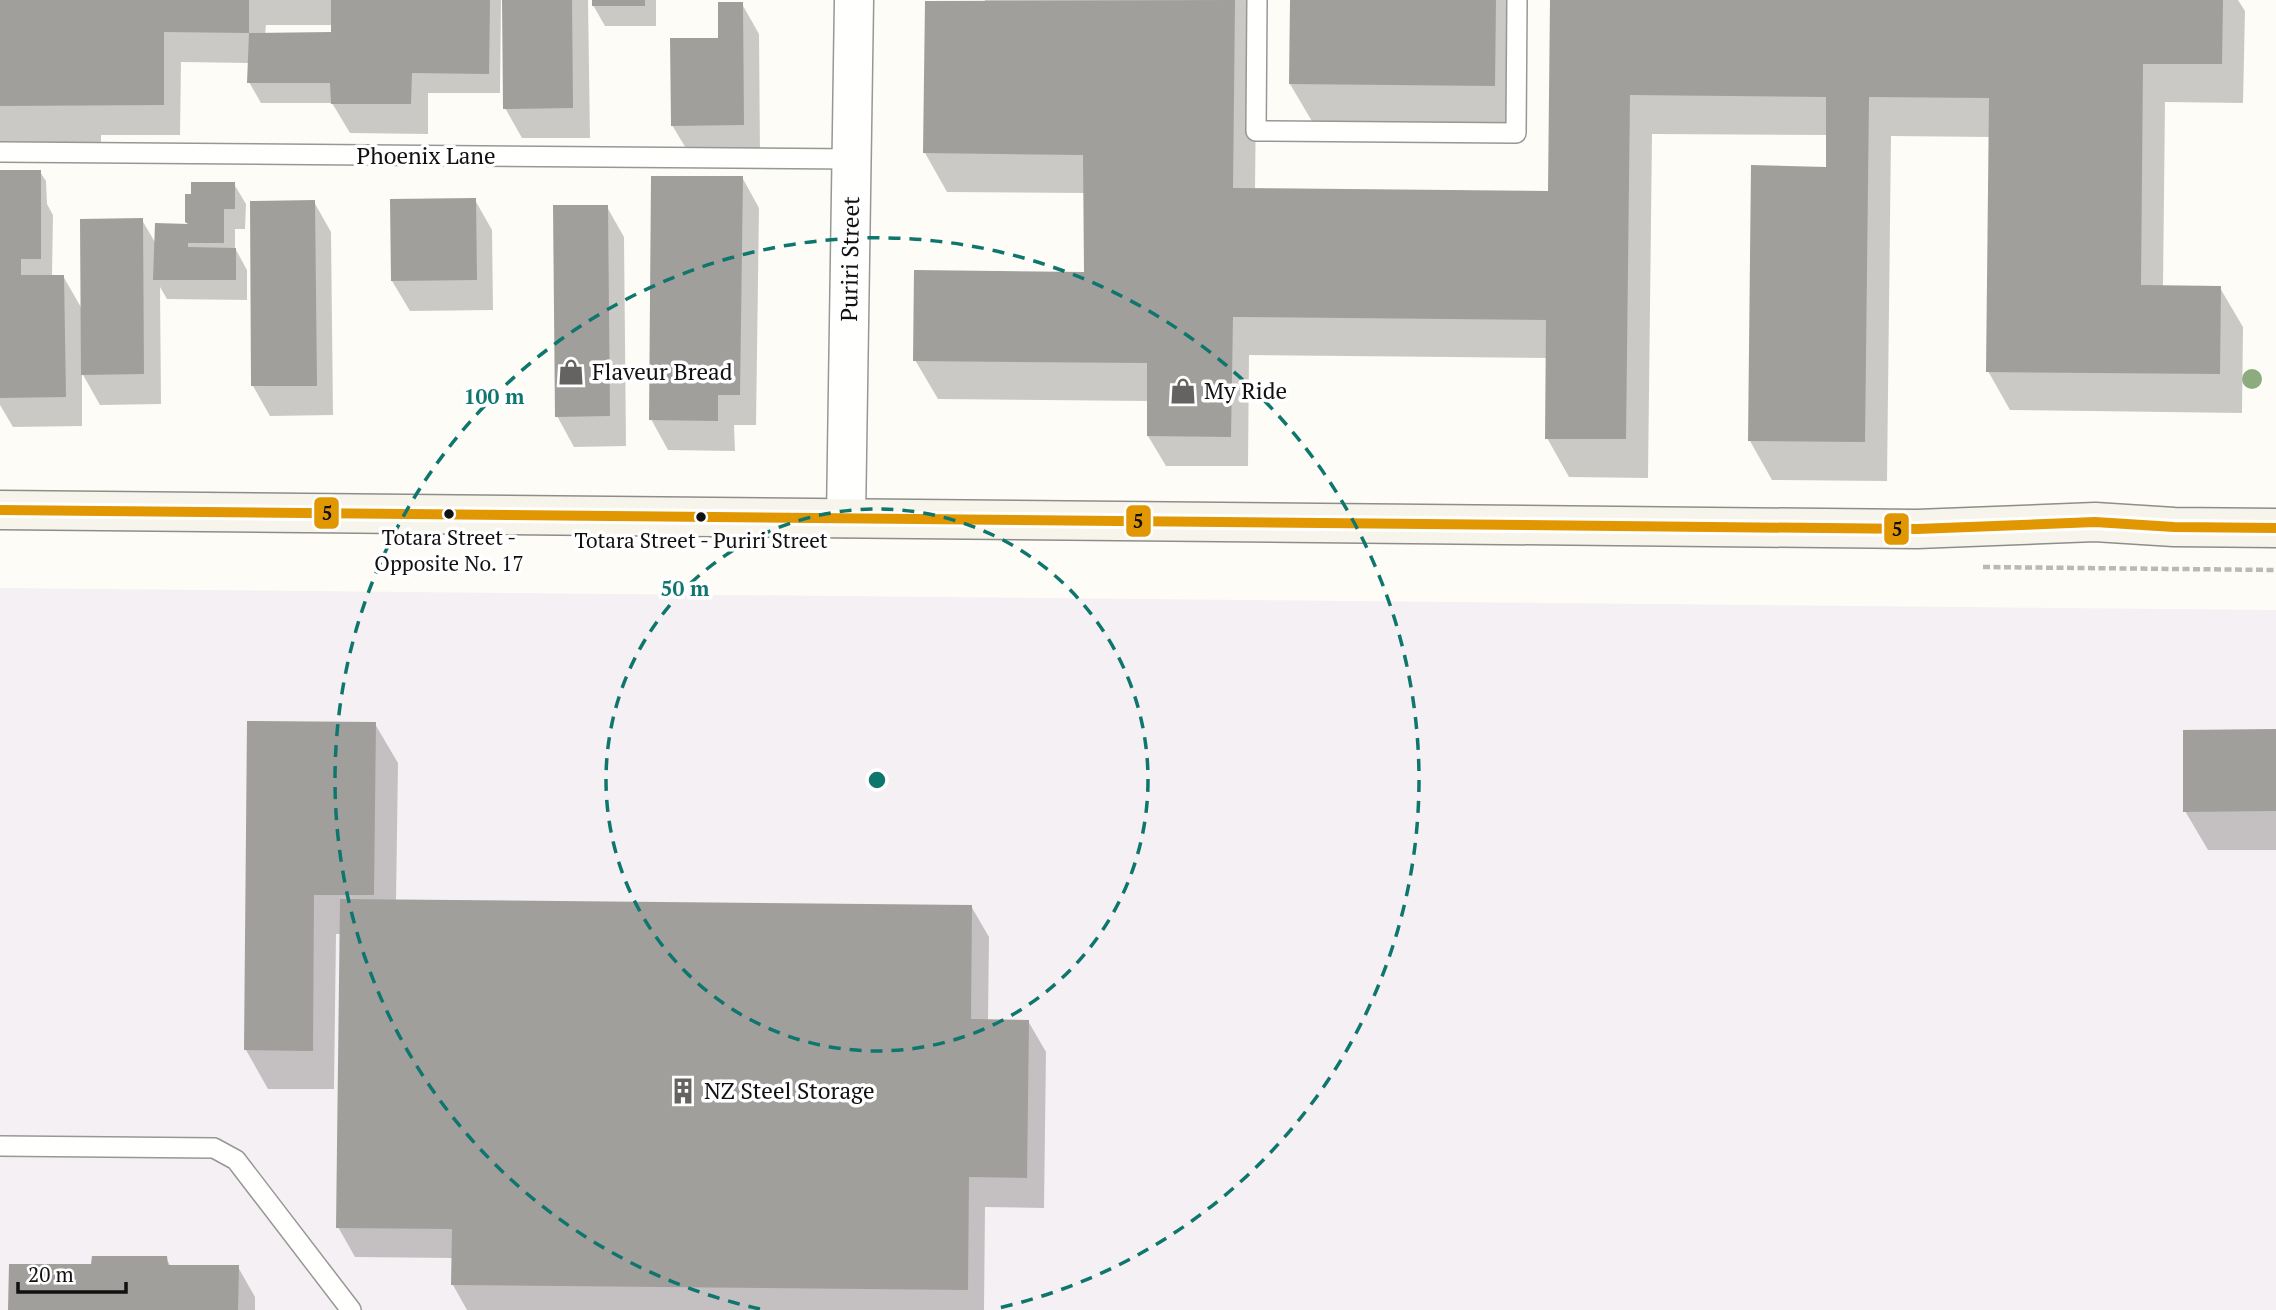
<svg xmlns="http://www.w3.org/2000/svg" width="2276" height="1310" font-family="'PT Serif',serif">
  <style>
    .industrial { fill: #f5f0f3 }
    .shadow { fill: #0003; fill-rule: evenodd }
    .building { fill: #a19f9c }
    .lines { fill: none; stroke-linecap: round; stroke-linejoin: round }
    .service-casing { stroke: #979795; stroke-width: 22 }
    .minor-casing { stroke: #979795; stroke-width: 41 }
    .secondary-casing { stroke: #8e8d8b; stroke-width: 41 }
    .path { stroke: #b9b9b8; stroke-width: 4.5; stroke-dasharray: 7 3.5; stroke-linecap: butt }
    .service { stroke: #fffffe; stroke-width: 19 }
    .minor { stroke: #fffffe; stroke-width: 38 }
    .secondary { stroke: #f6f4eb; stroke-width: 38 }
    .bus-1-casing { stroke: #fff; stroke-width: 16 }
    .bus-1 { stroke: #e09702; stroke-width: 10 }
    .tree { fill: #8cac80 }
    .ring { fill: none; stroke: #0f766e; stroke-width: 3.5; stroke-dasharray: 12 9 }
    .bus-dot { fill: #111; stroke: #fff; stroke-width: 2.5 }
    .labels { text-anchor: middle; stroke-width: 7; stroke-linejoin: round; paint-order: stroke }
    .bus-label { font-size: 21px; fill: #111; stroke: #fff }
    .street-label { font-size: 23px; fill: #111; stroke: #fff }
    .poi-label { font-size: 23px; fill: #111; stroke: #fff; text-anchor: start }
    .centre { fill: #0f766e; stroke: #fff; stroke-width: 3.5 }
    .ring-label { font-size: 21px; text-anchor: middle; font-weight: bold; fill: #0f766e; stroke: #fff; stroke-width: 7; stroke-linejoin: round; paint-order: stroke }
    .line-badge { stroke: #fff; stroke-width: 2.5 }
    .pale-badge-label { font-size: 19px; text-anchor: middle; font-weight: bold; fill: #111 }
  </style>
  <rect width="100%" height="100%" fill="#fdfcf7"/>
  <path class="industrial" d="M0,588L2276,610V1310H0Z"/>
  <path class="shadow" d="M0,0H501L500,93H428V134L350,133L332,103H261L249,82V63L181,62L180,135H101V144H0ZM266,25H333V38L265,35Z
    M504,0H588L590,138H522L505,108Z
    M594,0H656V26H605L593,5Z
    M985,0H1255L1257,4L1255,190L1550,193L1551,0H2238L2245,11L2243,103L2165,102L2163,287L2220,288L2243,327L2242,413L2010,410L1988,371L1990,137L1891,136L1887,481L1772,480L1750,441L1827,168L1828,135L1652,134L1648,478L1569,477L1547,438L1548,358L1249,355L1248,466H1166L1148,436L1149,401L938,399L915,360L1086,274L1085,193L947,192L925,153Z
    M1291,0H1509L1517,125L1313,123L1290,84Z
    M742,4L759,34L760,155H690L672,125Z
    M0,172H40L46,181L47,204L53,215L52,276H63L82,309L142,220L156,244L189,225L234,184L246,204L245,229H235V248L247,270V300L167,299L160,287L161,404L100,405L82,373V426L13,427L0,405Z
    M742,177L759,208L756,425H734L735,451L668,450L651,419Z
    M475,200L492,230L493,310L410,311L392,281Z
    M314,202L331,232L333,415L270,416L253,386Z
    M607,207L624,237L626,446L574,447L557,416Z
    M375,724L398,763L396,901L971,906L989,937L988,1021H1028L1046,1052L1044,1208L985,1207L984,1310H467L453,1285V1258L355,1257L338,1227L341,934H336L334,1089H268L246,1050Z
    M2276,731V850H2208L2185,811Z
    M166,1258L171,1267H238L255,1297V1310H10L93,1266Z"/>
  <path class="building" d="M0,0H249V33L164,32V105L0,106Z
    M331,0H490L489,74L412,73L411,104H331L330,83H247L249,33L331,32Z
    M502,0H572L573,108L503,109Z
    M592,0H645V6H592Z
    M1235,0L1233,188L1548,191L1550,0H2223L2222,64H2143L2141,285L2221,286L2220,374L1986,372L1989,98L1869,97L1865,442L1748,441L1751,165L1826,167V97L1630,95L1626,439H1545L1546,320L1233,317L1231,437L1147,436V363L913,361L914,270L1084,272L1083,155L923,153L925,1Z
    M1290,0H1496L1495,86L1289,84Z
    M718,2H743L744,125L671,126L670,38H718Z
    M0,170H41V259H21V275H64L66,397L0,398Z
    M651,176H743L740,395H718V421L649,420Z
    M191,182H235V209H224V243H188V247L236,248V280H153L155,223L188,224L185,222V194H191Z
    M476,198L477,280L391,281L390,199Z
    M315,200L317,386H251L250,201Z
    M553,205H608L610,416L555,417Z
    M143,218L144,374L81,375L80,219Z
    M247,721L376,722L374,895H314L313,1051L244,1050Z
    M2276,729V811L2183,812V730Z
    M340,899L972,905L971,1019L1029,1020L1027,1178L969,1177L968,1290L451,1285L452,1229L336,1228Z
    M92,1256H167L168,1265H239L238,1310H8L9,1264H91Z"/>
  <g class="lines">
    <g class="service-casing">
      <path id="service" d="M1257,0L1256,131L1516,133L1517,0
        M0,152L852,159
        M0,1146L214,1148L236,1160L351,1310"/>
    </g>
    <g class="minor-casing">
      <path id="minor" d="M846,518L854,0"/>
    </g>
    <g class="secondary-casing">
      <path id="secondary" d="M0,510L1917,529L2095,522L2174,527L2276,528"/>
    </g>
    <path class="path" d="M1983,567L2276,570"/>
    <use href="#service" class="service"/>
    <use href="#minor" class="minor"/>
    <use href="#secondary" class="secondary"/>
    <g class="bus-1-casing">
      <path id="bus-1" d="M0,510L1917,529L2095,522L2174,527L2276,528"/>
    </g>
    <use href="#bus-1" class="bus-1"/>
  </g>
  <circle class="tree" cx="2252" cy="379" r="10"/>
  <g class="ring">
    <circle cx="877" cy="780" r="271"/>
    <path d="M760 1309A542 542 0 1 1 994 1309"/>
  </g>
  <defs>
    <g id="shop-bare" transform="scale(2.1)"><path d="M-5-2.5h2.3a2.7 3.5 0 0 1 5.4 0H5L5.5 6h-11ZM-1.5-2.5h3a1.5 2.3 0 0 0-3 0Z" fill="#646362" stroke="#fff" stroke-width="2.5" paint-order="stroke"/></g>
    <g id="building-bare" transform="scale(2.1)"><path d="M-4-6H4V6H1V3H-1V6H-4ZM-2.5-4.3h1.7v1.8h-1.7ZM.8-4.3h1.7v1.8H.8ZM-2.5-1h1.7V.8h-1.7ZM.8-1h1.7V.8H.8Z" fill="#646362" stroke="#fff" stroke-width="2.5" paint-order="stroke"/></g>
  </defs>
  <g fill-rule="evenodd">
    <use href="#shop-bare" x="571" y="372"/>
    <use href="#shop-bare" x="1183" y="391"/>
    <use href="#building-bare" x="683" y="1091"/>
  </g>
  <g class="bus-dot">
    <circle cx="449" cy="514" r="6"/>
    <circle cx="701" cy="517" r="6"/>
  </g>
  <g class="labels">
    <g class="bus-label">
      <text x="449" y="545">Totara Street -<tspan x="449" dy="26">Opposite No. 17</tspan></text>
      <text x="701" y="548">Totara Street - Puriri Street</text>
    </g>
    <g class="street-label">
      <text x="426" y="164">Phoenix Lane</text>
      <text transform="translate(850 259) rotate(-89)" y="8">Puriri Street</text>
    </g>
    <g class="poi-label">
      <text x="592" y="380">Flaveur Bread</text>
      <text x="1204" y="399">My Ride</text>
      <text x="704" y="1099">NZ Steel Storage</text>
    </g>
  </g>
  <circle cx="877" cy="780" r="10" class="centre"/>
  <g class="ring-label">
    <text x="494" y="404">100 m</text>
    <text x="685" y="596">50 m</text>
  </g>
  <g class="line-badge">
    <rect x="313" y="496" width="27" height="34" rx="7" fill="#e09702"/>
    <rect x="1125" y="504" width="27" height="34" rx="7" fill="#e09702"/>
    <rect x="1883" y="512" width="27" height="34" rx="7" fill="#e09702"/>
  </g>
  <g class="pale-badge-label">
    <text x="327" y="520">5</text>
    <text x="1138" y="528">5</text>
    <text x="1897" y="536">5</text>
  </g>
  <path d="M18 1282v10h108v-10" fill="none" stroke="#111111" stroke-width="3.5"/>
  <text x="28" y="1282" font-size="21" fill="#111111" stroke="#ffffff" stroke-width="5" paint-order="stroke">20 m</text>
</svg>
